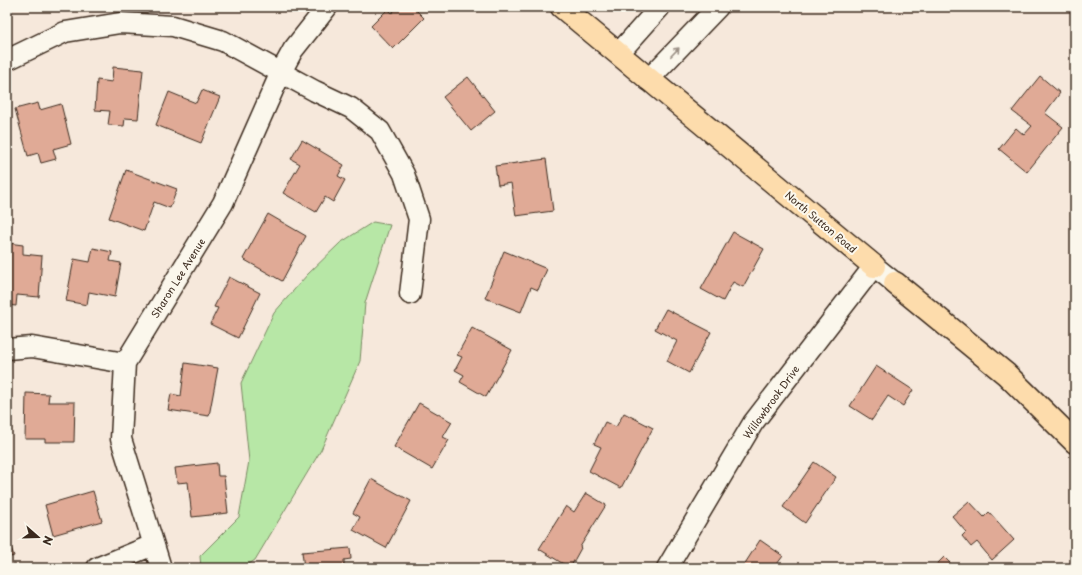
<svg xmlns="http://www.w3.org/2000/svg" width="1082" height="575" font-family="'Playpen Sans',sans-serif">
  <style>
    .green { fill: #b7e7a6; stroke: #798862 }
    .building { fill: #e0aa96; stroke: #3b2a1e }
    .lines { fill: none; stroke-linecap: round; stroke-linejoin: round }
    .minor-casing { stroke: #3b2a1e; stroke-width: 23 }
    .major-casing { stroke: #3b2a1e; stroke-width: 25 }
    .minor { stroke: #fbf7ec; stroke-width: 20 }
    .major { stroke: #fddcac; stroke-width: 22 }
    .oneway { stroke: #9b9085 }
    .labels { text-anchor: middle; stroke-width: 4; stroke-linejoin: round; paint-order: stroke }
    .street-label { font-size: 10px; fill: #3b2a1e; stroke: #fbf7ec }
  </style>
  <rect width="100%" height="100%" fill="#f6e8db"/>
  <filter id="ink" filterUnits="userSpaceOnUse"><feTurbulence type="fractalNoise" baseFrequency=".025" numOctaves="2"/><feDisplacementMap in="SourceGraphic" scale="8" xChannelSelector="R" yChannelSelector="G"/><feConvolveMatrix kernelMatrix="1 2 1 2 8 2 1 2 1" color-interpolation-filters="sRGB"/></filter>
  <g filter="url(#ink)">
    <path class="green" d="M373,222L390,225L365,303L360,361L321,450L255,560L243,568H201L200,556L239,517L249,461L241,383L274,313L307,275L340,243Z"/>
    <path class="building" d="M397,7H413L424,18L393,49L371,26L388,9L392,13Z
      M113,67L143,70L138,119L125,118L124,126L108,125L110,111L95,110L97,80L112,82Z
      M1040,76L1060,93L1045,113L1063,127L1027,172L999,149L1016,128L1024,135L1032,126L1012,111Z
      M468,77L495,111L471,131L443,97Z
      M202,90L220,97L201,143L156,125L169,92L196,103Z
      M38,103L40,110L61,104L71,144L53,149L56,159L41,163L38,153L28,156L15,109Z
      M302,140L344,165L338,176L345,180L333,202L325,197L316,212L283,193L300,164L291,159Z
      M546,159L553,211L516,216L511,183L498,185L495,166Z
      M126,170L177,189L170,208L154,202L144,231L109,218Z
      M268,214L306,236L282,281L243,259Z
      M733,232L764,249L743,287L733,282L723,301L701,289Z
      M8,243L23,245V254L42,256L39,297L17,295L16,306L7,305Z
      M93,248L112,252L110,261L121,263L115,297L89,292L87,305L66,301L74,259L90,262Z
      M504,251L547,269L538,290L531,287L521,312L485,298Z
      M229,277L260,293L238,338L210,324L218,308L214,307Z
      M666,309L711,332L689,373L667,361L677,341L655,329Z
      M472,328L512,350L486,397L460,382L464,375L455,370L462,357L457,355Z
      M185,363L218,368L209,416L168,410L171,394L181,396Z
      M876,366L913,390L903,406L888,396L872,420L850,406Z
      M26,393L49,394L48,402H75L74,442H45V439H25Z
      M419,403L452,422L443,437L449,440L432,469L394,447Z
      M624,413L653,428L621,488L589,471L601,447L594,444L605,422L616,427Z
      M814,462L836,477L805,523L783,507Z
      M217,463L218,476H224L228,513L192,517L188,482L177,483L175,468Z
      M371,479L411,501L386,548L353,530L360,517L353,513Z
      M93,491L102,521L53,535L45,505Z
      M586,493L606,505L580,547L581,548L570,568L539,549L566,506L574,512Z
      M969,501L984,517L989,512L1014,540L992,560L977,542L971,547L962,536L966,532L952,516Z
      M7,536L14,556L7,558Z
      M760,540L783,556L774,568H742Z
      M350,548L351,559L344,560V568H304L302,552Z
      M944,557L955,568H933Z"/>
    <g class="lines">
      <g class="minor-casing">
        <path id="minor" d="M618,54L660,7
          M7,60L65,32L120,23L173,26L223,41L315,91L351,108L380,131L404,174L419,219L410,294
          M648,80L718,7
          M7,349L32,347L125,363
          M97,568L153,545
          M161,568L121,439L125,363L223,203L281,72L293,50L327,7
          M667,568L753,423L874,266L895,283"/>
      </g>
      <g class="major-casing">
        <path id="major" d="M562,7L874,266
          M895,283L1006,374L1075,442"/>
      </g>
      <use href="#minor" class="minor"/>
      <use href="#major" class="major"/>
    </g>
    <defs><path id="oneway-shaft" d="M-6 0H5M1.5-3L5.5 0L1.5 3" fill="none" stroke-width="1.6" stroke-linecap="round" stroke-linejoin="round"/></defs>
    <use class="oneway" href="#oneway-shaft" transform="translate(675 52) rotate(-46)"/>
  </g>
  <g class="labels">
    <g class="street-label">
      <text transform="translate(821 222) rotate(40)" y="4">North Sutton Road</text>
      <text transform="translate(178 278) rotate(-58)" y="4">Sharon Lee Avenue</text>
      <text transform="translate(771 402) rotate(-54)" y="4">Willowbrook Drive</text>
    </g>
  </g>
  <rect width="1082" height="575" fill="none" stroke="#fbf7ec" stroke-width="24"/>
  <rect x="12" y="12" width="1058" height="551" fill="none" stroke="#3b2a1e" stroke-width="1.5" filter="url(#ink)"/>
  <g transform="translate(38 537) rotate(110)" stroke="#fbf7ec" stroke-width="3" paint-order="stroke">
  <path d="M0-3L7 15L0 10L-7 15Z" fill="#3b2a1e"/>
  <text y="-6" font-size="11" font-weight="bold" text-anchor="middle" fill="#3b2a1e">N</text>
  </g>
</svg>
